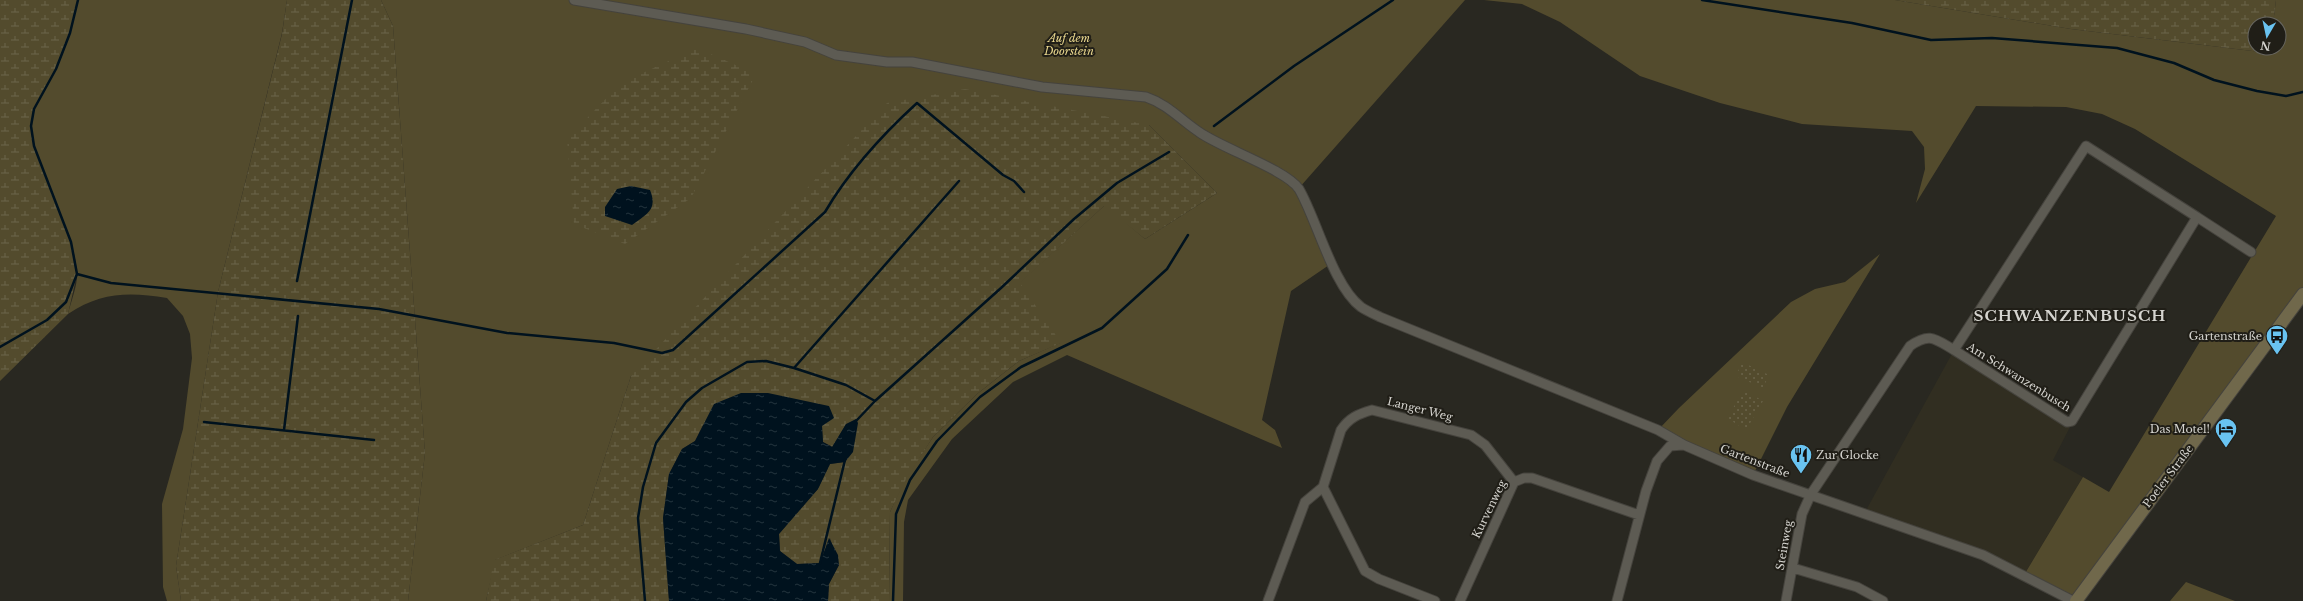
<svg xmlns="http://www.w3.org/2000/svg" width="2303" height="601" font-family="'Libre Baskerville',serif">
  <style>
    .built { fill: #312e21 }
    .green { fill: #534b2d }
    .wetland { fill: url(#wetland-marsh) }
    .park { fill: url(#park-dots) }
    .water { fill: url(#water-ripples) }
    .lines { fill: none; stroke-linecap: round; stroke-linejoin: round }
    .stream { stroke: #00121e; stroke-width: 2.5 }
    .minor-casing { stroke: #45433d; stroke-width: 11 }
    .secondary-casing { stroke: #45433d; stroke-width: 14 }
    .minor { stroke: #5d5b53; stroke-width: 9 }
    .secondary { stroke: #70684b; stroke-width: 12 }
    .labels { text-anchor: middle; stroke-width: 4; stroke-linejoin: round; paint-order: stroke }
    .park-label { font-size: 11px; font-style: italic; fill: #ead88e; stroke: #201e17 }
    .poi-label { font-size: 11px; fill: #d5d4cf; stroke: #201e17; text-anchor: end }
    .street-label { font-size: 11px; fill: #d5d4cf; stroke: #201e17 }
    .district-label { font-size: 15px; font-weight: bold; letter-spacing: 1px; fill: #d5d4cf; stroke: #201e17 }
  </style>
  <defs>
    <pattern id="wetland-marsh" width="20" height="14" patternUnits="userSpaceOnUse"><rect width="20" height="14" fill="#534b2d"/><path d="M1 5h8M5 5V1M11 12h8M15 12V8" fill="none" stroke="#6b644a"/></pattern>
    <pattern id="park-dots" width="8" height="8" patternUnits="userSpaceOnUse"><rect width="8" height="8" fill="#534b2d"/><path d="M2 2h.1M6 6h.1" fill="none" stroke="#6b644a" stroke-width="1.8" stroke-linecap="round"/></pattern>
    <pattern id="water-ripples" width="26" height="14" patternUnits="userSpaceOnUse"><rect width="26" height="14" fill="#00121e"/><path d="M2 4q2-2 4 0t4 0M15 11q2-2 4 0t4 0" fill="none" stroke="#24343e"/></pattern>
  </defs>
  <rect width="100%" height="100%" fill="#292821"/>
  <path class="built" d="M1954,350L2067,422L2070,427L2053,460L2083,477L2024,575L1864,514Z"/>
  <path class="green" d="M78,0H287L282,33L218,292L176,566L181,601H167L163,587L162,504L183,429L192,358L190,334L183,316L167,298C129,292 101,292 68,314C71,301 78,285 77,272C73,223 34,175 31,127C30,107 47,87 56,69C67,47 73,24 78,0Z
    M381,0H1465L1299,188L1332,263L1291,291L1262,420L1275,430L1282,448L1067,355L1013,382L952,439L908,500L904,522L903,601H889L890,512L905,479L933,437L977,394L1019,361L1060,343L1019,283L1105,205L1145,239L1217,193L1149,125L631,376L583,525L495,560L486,601H408L425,453L393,26Z
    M1484,0H1895L2071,29L2269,53L2270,48H2279V24H2273L2276,0H2303V287L2194,441L2076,601L2024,575L2083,477L2109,492L2276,216L2135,129L2102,114L2066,107L1976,106L1916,203L1925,169L1924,147L1912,131L1802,124L1720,103L1640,76L1560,22L1522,4Z
    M1880,254L1787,407L1753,475L1658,430L1679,408L1791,302L1815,289L1845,282Z
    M2186,582L2235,601H2170Z"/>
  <path class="wetland" d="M0,0H78L70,33L56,69L34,109L31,126L37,154L71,242L77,274L68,314L0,381Z
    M287,0H381L393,26L425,453L408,601H181L176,566L218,292L282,34Z
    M1895,0H2276L2273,24H2255V48H2270L2269,53L2071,29Z
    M697,48L756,74L691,198L625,244L574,224L567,139L621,83Z
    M965,89L1149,125L1217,193L1145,239L1104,206L1020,283L1061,343L1019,361L977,394L933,437L906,479L890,512L889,601H828L829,584L839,565L830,538L820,563L797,564L780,551L779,534L818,489L830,464L845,462L846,424L833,447L823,442L822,426L703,425L695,441L682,449L669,474L663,518L669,601H486L494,560L583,525L631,376L887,103Z"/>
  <path class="park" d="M1742,362L1769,375L1763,388L1736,376Z
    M1744,390L1763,401L1746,430L1727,418Z"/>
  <path class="water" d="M631,186L650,190C658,210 647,214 632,225L605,216V207L617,189Z
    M741,393H768L829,406L834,418L822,426L823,442L832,447L846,424L856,419L858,423L853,452L845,462L830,464L818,489L779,534L780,551L797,564L820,563L829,538L838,555L839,565L829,584L828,601H669L663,518L669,474L682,449L695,441L714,404Z"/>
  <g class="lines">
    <path class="stream" d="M1702,0L1852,23L1931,40L1992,38L2117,48L2174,63L2214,80L2257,91L2286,96L2303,92
      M1214,126L1294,66L1393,0
      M77,274L111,283L379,309L507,333L614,343L662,353L673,350L825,212C849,171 882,135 917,103L1003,175L1014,181L1024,192
      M297,281L352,0
      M0,347L47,320L66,302L77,274L71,242L34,146L31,126L34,109L56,69L70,33L78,0
      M794,368L959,181
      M856,421L875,401L1001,288L1074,219L1117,183L1169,152
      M204,422L374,440
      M284,430L298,316
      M820,563L845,460
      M645,601L638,518L643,487L656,443L686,402L702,388L747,362L766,361L794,368L846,385L875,401
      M893,601L896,514L910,480L937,441L980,397L1021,367L1102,328L1167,269L1188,235"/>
    <g class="minor-casing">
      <path id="minor" d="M574,0L746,29L805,42L836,55L887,62H912L1042,87L1146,97C1167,104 1181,120 1199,132C1221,148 1287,170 1299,189C1317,220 1333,286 1361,307C1367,311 1374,314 1380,317L1658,430L1684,445L1753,475L1983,555L2073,601
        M2086,146L2197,217L2072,421L2067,422L1954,350Z
        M2197,217L2251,252
        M1323,487L1365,571L1379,579L1435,601
        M1793,568L1857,587L1883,601
        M1268,601L1305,502L1323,487L1341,430C1349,418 1358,414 1372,410L1471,435L1485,445L1514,482
        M1460,601L1514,482L1524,478H1532L1639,515
        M1617,601L1646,491L1657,461L1670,446L1683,445
        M1786,601L1802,514L1811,494L1910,346C1930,332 1935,339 1954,350"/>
    </g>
    <g class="secondary-casing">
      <path id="secondary" d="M2076,601L2303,294"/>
    </g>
    <use href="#minor" class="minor"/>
    <use href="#secondary" class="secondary"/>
  </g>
  <defs>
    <g id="bus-pin" transform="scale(1.15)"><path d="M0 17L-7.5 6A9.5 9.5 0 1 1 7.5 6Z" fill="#69c3f1" stroke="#201e17"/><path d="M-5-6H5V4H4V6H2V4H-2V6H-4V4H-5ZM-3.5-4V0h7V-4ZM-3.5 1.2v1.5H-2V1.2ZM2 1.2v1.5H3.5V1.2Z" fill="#111"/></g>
    <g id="hotel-pin" transform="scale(1.15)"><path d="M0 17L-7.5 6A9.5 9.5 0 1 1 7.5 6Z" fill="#69c3f1" stroke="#201e17"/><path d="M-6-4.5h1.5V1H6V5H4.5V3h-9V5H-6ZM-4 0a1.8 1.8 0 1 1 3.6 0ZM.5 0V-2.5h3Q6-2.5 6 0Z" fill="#111"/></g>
    <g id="restaurant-pin" transform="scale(1.15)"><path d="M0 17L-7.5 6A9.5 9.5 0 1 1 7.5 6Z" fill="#69c3f1" stroke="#201e17"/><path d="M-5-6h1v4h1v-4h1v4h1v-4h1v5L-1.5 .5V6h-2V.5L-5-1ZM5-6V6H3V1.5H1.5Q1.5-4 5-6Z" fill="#111"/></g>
  </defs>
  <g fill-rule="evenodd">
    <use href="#bus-pin" x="2277" y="336"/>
    <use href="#hotel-pin" x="2226" y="429"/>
    <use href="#restaurant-pin" x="1801" y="455"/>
  </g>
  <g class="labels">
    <g class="park-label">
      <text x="1069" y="42">Auf dem<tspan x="1069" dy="13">Doorstein</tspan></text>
    </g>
    <g class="poi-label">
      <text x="2262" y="340">Gartenstraße</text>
      <text x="2210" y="433">Das Motel!</text>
      <text x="1816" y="459" text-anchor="start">Zur Glocke</text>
    </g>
    <g class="street-label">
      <text transform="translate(2019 377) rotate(32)" y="4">Am Schwanzenbusch</text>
      <text transform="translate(1420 409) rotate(14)" y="4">Langer Weg</text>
      <text transform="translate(1755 461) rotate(21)" y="4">Gartenstraße</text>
      <text transform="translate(2168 476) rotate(-53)" y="4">Poeler Straße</text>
      <text transform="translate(1489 509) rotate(-64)" y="4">Kurvenweg</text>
      <text transform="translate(1784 545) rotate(-80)" y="4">Steinweg</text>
    </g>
    <g class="district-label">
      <text x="2070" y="321">SCHWANZENBUSCH</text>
    </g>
  </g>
  <g transform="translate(2267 36) rotate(189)"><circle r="19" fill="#201e17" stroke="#686761"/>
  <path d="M0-3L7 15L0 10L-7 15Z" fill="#69c3f1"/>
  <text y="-6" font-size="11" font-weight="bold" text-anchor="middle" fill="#d5d4cf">N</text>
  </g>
</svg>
